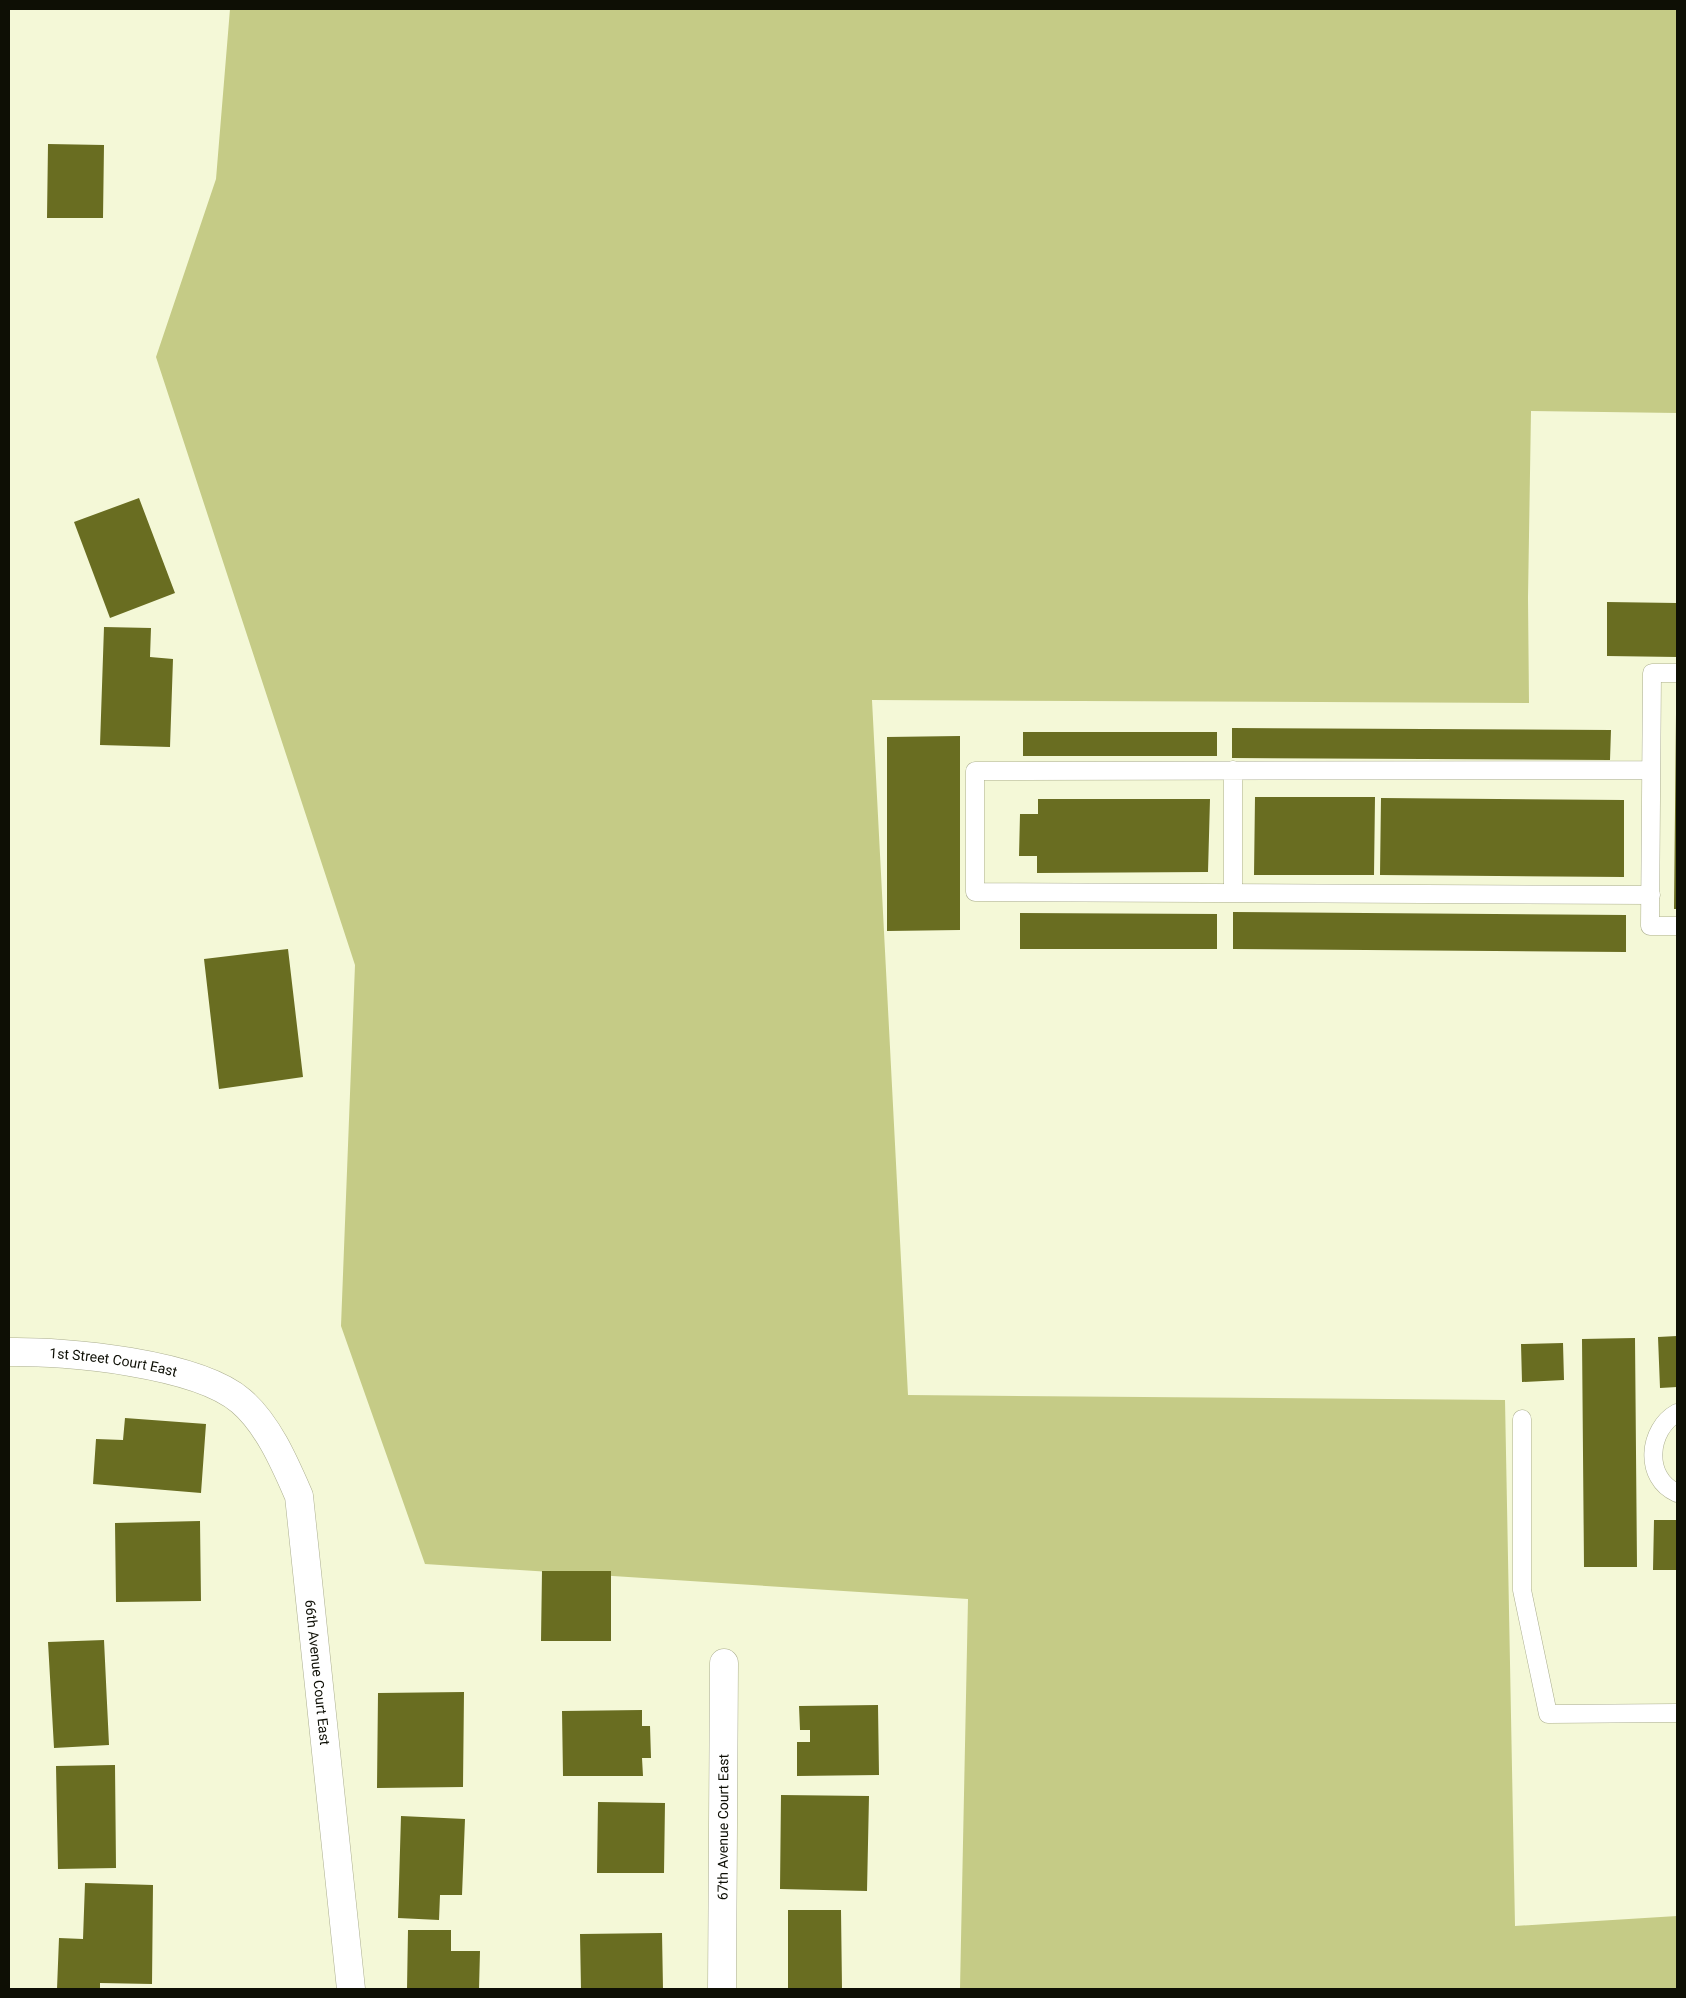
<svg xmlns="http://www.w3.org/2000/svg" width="1686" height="1998" font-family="Roboto,sans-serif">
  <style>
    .green { fill: #c5cb86 }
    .building { fill: #696d21 }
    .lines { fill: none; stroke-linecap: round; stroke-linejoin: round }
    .service-casing { stroke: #abae8f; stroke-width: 19 }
    .minor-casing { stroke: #abae8f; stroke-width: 29 }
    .service { stroke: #fff; stroke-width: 18 }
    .minor { stroke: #fff; stroke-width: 28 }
    .labels { text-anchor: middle; stroke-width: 4; stroke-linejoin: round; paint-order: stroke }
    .street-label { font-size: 14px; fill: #0e0f05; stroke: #f4f8d7 }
  </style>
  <rect width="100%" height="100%" fill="#f4f8d7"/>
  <path class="green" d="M230,9H1677V413L1531,411L1528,598L1529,703L872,700L908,1395L1505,1400L1515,1926L1677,1916V1989H960L968,1599L425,1564L341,1326L355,965L156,357L216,179Z"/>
  <path class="building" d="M48,144L104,145L103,218H47Z
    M139,498L175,593L110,618L74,522Z
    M1607,602L1677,603V657L1607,656Z
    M104,627L151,628L150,657L173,659L170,747L100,745Z
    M1676,714H1677V909H1674Z
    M1232,728L1611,730L1610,760L1232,758Z
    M1023,732H1217V756H1023Z
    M960,736V930L887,931V737Z
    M1255,797H1375L1374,875H1254Z
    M1381,798L1624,800V877L1380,875Z
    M1038,799H1210L1208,872L1037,873V856H1019L1020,814H1038Z
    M1233,912L1626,915V952L1233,949Z
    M1020,913L1217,914V949H1020Z
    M288,949L303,1077L219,1089L204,959Z
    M1677,1336V1387L1660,1388L1658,1337Z
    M1635,1338L1637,1567H1584L1582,1339Z
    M1563,1343L1564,1380L1522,1382L1521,1344Z
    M125,1418L206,1424L201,1493L93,1484L96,1439L123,1440Z
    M1654,1520H1677V1570H1653Z
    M200,1521L201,1601L116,1602L115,1523Z
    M542,1571H611V1641H541Z
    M104,1640L109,1745L54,1748L48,1642Z
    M464,1692L463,1787L377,1788L378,1693Z
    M878,1705L879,1775L797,1776V1742H810V1730H800L799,1706Z
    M642,1710V1726H650L651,1758H642L643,1776H563L562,1711Z
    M115,1765L116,1868L58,1869L56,1766Z
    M781,1795L869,1796L867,1891L780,1889Z
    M598,1802L665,1803L664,1873H597Z
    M401,1816L465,1819L462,1895H440L439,1920L398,1918Z
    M85,1883L153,1885L152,1984L100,1983V1989H57L59,1938L83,1939Z
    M788,1910H841L842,1989H788Z
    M408,1930H451V1951H480L479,1989H407Z
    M662,1933L663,1989H581L580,1934Z"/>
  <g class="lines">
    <g class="service-casing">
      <path id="service" d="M1677,673H1652L1650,926H1677
        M1233,770V893
        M1651,895L975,892V771L1651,770
        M1677,1413C1648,1429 1643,1478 1677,1493
        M1522,1419V1590L1548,1714L1677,1713"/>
    </g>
    <g class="minor-casing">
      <g id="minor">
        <path id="s1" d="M9,1352C66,1351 197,1363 241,1401C268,1424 285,1464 299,1496L351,1989"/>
        <path id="s2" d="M722,1989L724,1663"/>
      </g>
    </g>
    <use href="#service" class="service"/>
    <use href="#minor" class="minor"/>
  </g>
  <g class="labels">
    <g class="street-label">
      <text dy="5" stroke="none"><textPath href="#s1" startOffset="105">1st Street Court East</textPath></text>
      <text dy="5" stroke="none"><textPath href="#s1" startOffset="530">66th Avenue Court East</textPath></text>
      <text dy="5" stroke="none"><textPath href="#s2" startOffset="162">67th Avenue Court East</textPath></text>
    </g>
  </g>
  <rect width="1686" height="1998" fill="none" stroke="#0e0f05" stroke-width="20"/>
</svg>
